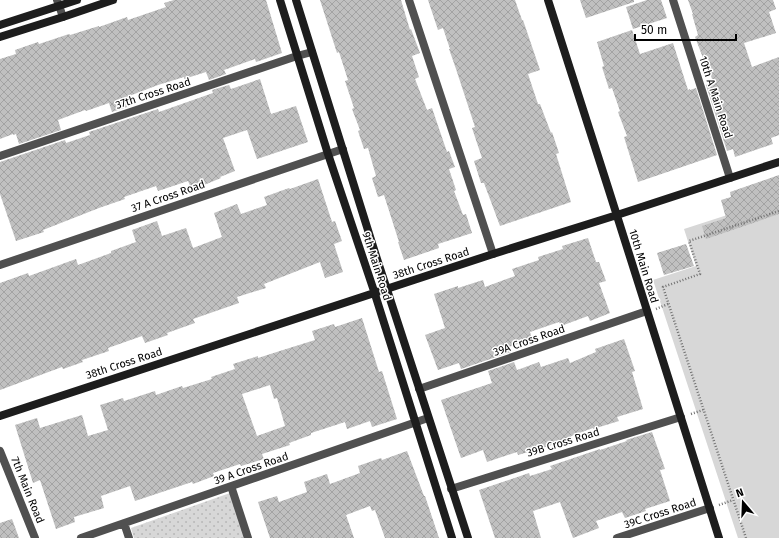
<svg xmlns="http://www.w3.org/2000/svg" width="779" height="538" font-family="'Fira Sans',sans-serif">
  <style>
    .grass { fill: #d7d7d7 }
    .park { fill: url(#park-dots) }
    .building { fill: url(#building-cross-hatch); fill-rule: evenodd }
    .lines { fill: none; stroke-linecap: round; stroke-linejoin: round }
    .path { stroke: #727272; stroke-width: 2.5; stroke-dasharray: 1 2; stroke-linecap: butt }
    .street { stroke: #505050; stroke-width: 8 }
    .secondary { stroke: #1d1d1d; stroke-width: 8 }
    .labels { text-anchor: middle; stroke-width: 3; stroke-linejoin: round; paint-order: stroke }
    .street-label { font-size: 11px; fill: #000; stroke: #fff }
  </style>
  <defs>
    <pattern id="park-dots" width="8" height="8" patternUnits="userSpaceOnUse"><rect width="8" height="8" fill="#d7d7d7"/><path d="M2 2h.1M6 6h.1" fill="none" stroke="#b7b7b7" stroke-width="1.8" stroke-linecap="round"/></pattern>
    <pattern id="building-cross-hatch" width="8" height="8" patternUnits="userSpaceOnUse"><rect width="8" height="8" fill="#c0c0c0"/><path d="M0 0l8 8M0 8l8-8" fill="none" stroke="#a3a3a3"/></pattern>
  </defs>
  <rect width="100%" height="100%" fill="#fff"/>
  <path class="grass" d="M779,203V538H738L653,280L696,266L684,229L752,207Z"/>
  <path class="park" d="M230,493L246,538H134L131,528Z"/>
  <path class="building" d="M174,0H266L282,53L256,62L255,59L224,70L226,74L209,80L206,72L184,79V77L158,85L124,98L127,107L112,112L109,103L86,111L85,110L58,120L61,130L19,144L16,134L13,135V134L0,139V59L16,54L15,50L38,42L39,44L69,34L70,35L99,26V27L127,17L128,20L166,7L164,3Z
    M320,0H401L410,30L411,29L420,53L412,56L419,77L415,79L427,110L432,108L447,152L449,151L455,167L449,169L456,190L454,191L463,215L466,214L472,233L438,244L439,248L404,260L398,242H399L384,195L378,197L372,178L376,176L368,148L364,149L358,131L360,130L352,109L354,108L345,81L348,80L339,52L337,53Z
    M428,0H515L522,20H523L540,70L528,74L538,104H540L551,133L552,132L559,153L556,154L571,202L500,226L484,183H481L474,161L482,158L472,128L475,127L456,69L449,49H450L443,28L438,30Z
    M580,0H634V2L586,18Z
    M647,0H661L667,18L633,29L626,7Z
    M688,0H773L776,9L769,12L776,33L744,43L752,67L779,57V135L771,138L773,144L735,157L733,149L727,151L706,85L713,82L705,58H703L695,37L698,35L692,14H693Z
    M632,30L640,54L673,43L688,90L690,89V90L696,88L717,155L638,182L624,137L627,136L618,112L620,111L612,88L609,89L602,67L604,66L597,42Z
    M260,79L271,114L296,106L308,142L257,159L247,130L223,138L235,171L220,177L221,178L192,190L188,181L158,191L156,186L124,197L125,199L99,208L43,230L44,232L16,241L0,194V162L65,140L66,143L90,135L89,132L158,109L159,112L213,93L212,90L229,85L231,89Z
    M779,175V214L706,239L702,226L726,218L721,200L731,197L730,192Z
    M318,179L332,222L335,221L342,241L334,244L343,272L325,278L320,262L264,284L266,288L237,297L239,303L193,319L195,323L167,333L168,335L145,343L142,336L108,348L109,351L82,360L83,362L63,369L62,367L0,390V283L28,273L29,276L76,259L78,265L111,253V251L136,242L132,230L157,221L162,236L186,228L193,248L222,237L214,213L237,204L241,214L267,205L264,197L289,188L290,189Z
    M588,238L596,262H599L606,281L599,283L610,313L590,321L588,316L561,326L559,322L530,332L532,339L509,347L511,352L461,369L459,363L438,370L425,335L445,328L434,294L458,286V288L483,280L485,287L515,276L512,269L539,260L538,257L563,249L562,246Z
    M686,244L694,266L664,275L657,253Z
    M362,318L379,372L382,371L397,419L372,427L370,421L347,429L345,422L311,433V435L289,443L290,445L262,454L264,459L241,466L240,464L213,473L214,476L193,484L192,482L135,501L130,486L101,496L104,508L74,517L75,522L56,529L40,480L33,483L15,425L37,418L40,428L82,415L88,436L108,430L100,405L123,398L124,401L155,391L156,395L182,386L183,388L212,379L211,377L235,369L233,364L258,356V358L283,350L315,340L312,331L334,324L335,327ZM270,385L274,399L277,398L285,426L257,436L242,394Z
    M624,339L635,371L632,372L643,409L617,417L619,421L593,429V428L571,436L572,439L518,455L517,452L487,462L483,450L461,458L441,400L492,383L488,371L514,362L517,370L520,369L539,362L541,367L568,358L570,363L596,352L595,349Z
    M652,432L665,469L660,470L670,501L645,509L646,511L625,518L622,512L596,521L599,528L573,538L560,502L533,511L541,538H495L479,490L529,473L530,476L552,469L550,466L600,449V450L627,441L626,440Z
    M407,451L424,496H425L439,538H385L375,510L372,511L370,506L346,515L354,538H270L258,502L277,496L279,502L307,492L304,482L327,474L330,484L360,473L358,466L381,458L382,460Z
    M12,519L19,538H0V523Z"/>
  <g class="lines">
    <path class="path" d="M656,309L668,304
      M691,414L703,410
      M719,505L733,500
      M746,538L663,287L700,274L689,241L779,211"/>
    <path class="street" d="M57,0L63,17
      M409,0L493,254
      M673,0L730,178
      M0,156L297,56L312,52
      M0,265L343,149
      M419,389L647,311
      M0,451L35,538
      M231,486L248,538
      M451,489L681,417
      M124,523L129,538
      M81,538L428,418
      M617,538L710,508"/>
    <path class="secondary" d="M280,0L328,154L373,288L452,538
      M296,0L377,259L468,538
      M548,0C606,179 662,359 719,538
      M0,25L77,0
      M0,37L63,17L113,0
      M0,416L493,254L617,215L779,162"/>
  </g>
  <g class="labels">
    <g class="street-label">
      <text transform="translate(153 93) rotate(-18)" y="4">37th Cross Road</text>
      <text transform="translate(716 97) rotate(72)" y="4">10th A Main Road</text>
      <text transform="translate(168 196) rotate(-19)" y="4">37 A Cross Road</text>
      <text transform="translate(431 263) rotate(-18)" y="4">38th Cross Road</text>
      <text transform="translate(377 266) rotate(72)" y="4">9th Main Road</text>
      <text transform="translate(644 266) rotate(73)" y="4">10th Main Road</text>
      <text transform="translate(529 340) rotate(-19)" y="4">39A Cross Road</text>
      <text transform="translate(124 363) rotate(-18)" y="4">38th Cross Road</text>
      <text transform="translate(563 442) rotate(-17)" y="4">39B Cross Road</text>
      <text transform="translate(251 468) rotate(-19)" y="4">39 A Cross Road</text>
      <text transform="translate(28 490) rotate(68)" y="4">7th Main Road</text>
      <text transform="translate(660 513) rotate(-18)" y="4">39C Cross Road</text>
    </g>
  </g>
  <g transform="translate(743 502) rotate(341)" stroke="#ffffff" stroke-width="3" paint-order="stroke">
  <path d="M0-3L7 15L0 10L-7 15Z" fill="#000000"/>
  <text y="-6" font-size="11" font-weight="bold" text-anchor="middle" fill="#000000">N</text>
  </g>
  <path d="M635 34v6h101v-6" fill="none" stroke="#000000" stroke-width="2"/>
  <text x="641" y="34" font-size="12" fill="#000000" stroke="#ffffff" stroke-width="3" paint-order="stroke">50 m</text>
</svg>
